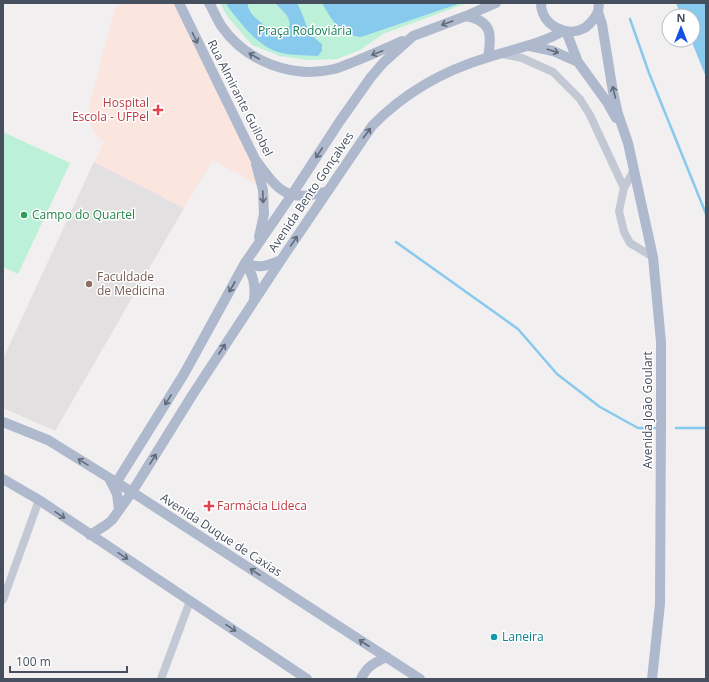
<svg xmlns="http://www.w3.org/2000/svg" width="709" height="682" font-family="'Open Sans',sans-serif">
  <style>
    .education { fill: #e2e0e1 }
    .medical { fill: #fbe5df }
    .green { fill: #bcf0d8 }
    .water { fill: #88c9ee }
    .lines { fill: none; stroke-linecap: round; stroke-linejoin: round }
    .stream { stroke: #88c9ee; stroke-width: 2.5 }
    .minor { stroke: #c2c8d4; stroke-width: 8 }
    .major { stroke: #aeb9ce; stroke-width: 10 }
    .oneway { stroke: #606a79 }
    .health-dot { fill: #e0444e; stroke: #fff; stroke-width: 1.5 }
    .leisure-dot { fill: #2e9e5b; stroke: #fff; stroke-width: 1.5 }
    .education-dot { fill: #8d6e63; stroke: #fff; stroke-width: 1.5 }
    .culture-dot { fill: #0f9aa8; stroke: #fff; stroke-width: 1.5 }
    .labels { text-anchor: middle; stroke-width: 3; stroke-linejoin: round; paint-order: stroke }
    .park-label { font-size: 12px; fill: #15805b; stroke: #fff }
    .street-label { font-size: 12px; fill: #464f5d; stroke: #fff }
    .health-label { font-size: 12px; fill: #be3a42; stroke: #fff; text-anchor: end }
    .leisure-label { font-size: 12px; fill: #27864d; stroke: #fff; text-anchor: start }
    .education-label { font-size: 12px; fill: #785e54; stroke: #fff; text-anchor: start }
    .culture-label { font-size: 12px; fill: #0d838f; stroke: #fff; text-anchor: start }
  </style>
  <rect width="100%" height="100%" fill="#f1efef"/>
  <path class="education" d="M94,162L184,208L55,431L3,408V359Z"/>
  <path class="medical" d="M125,3H176L251,158L258,185L213,160L184,208L94,162L104,142L94,133L88,118L90,102L115,9L119,5Z"/>
  <path class="green" d="M220,3H467L383,34L360,50L337,59L308,60L280,56L252,45L227,16Z
    M3,132L70,163L18,274L3,267Z"/>
  <path class="water" d="M226,3H248C246,16 272,31 283,33C298,23 284,12 275,3H297C307,21 304,31 322,44V51L318,56C305,55 288,56 275,51C255,43 241,23 228,7Z
    M322,3H461L361,37C339,35 332,20 322,3Z
    M676,3H706V77L691,40H693V16H681Z"/>
  <g class="lines">
    <path class="stream" d="M630,19L649,73L706,214
      M396,242L518,329L557,374L600,407L638,428H655
      M676,428H706"/>
    <path class="minor" d="M502,54L522,58L553,72L580,99L590,115L624,188
      M634,170L624,188L619,211L624,232L630,243L653,257
      M3,600L39,500
      M161,679L190,601"/>
    <path class="major" d="M179,3L255,159C278,190 286,204 328,191
      M209,3C214,11 217,20 222,27C247,62 293,79 334,69C339,68 345,65 351,63C368,56 385,49 402,41
      M541,3C541,25 567,39 586,27C591,23 595,18 598,12
      M599,3L598,12L602,24L613,92L618,114L628,143L653,257L661,342V420L660,604L652,679
      M466,16C492,21 492,34 488,57
      M566,31L578,62L607,102L616,118
      M530,46L553,51L578,62
      M256,164L263,190L264,214L259,237
      M245,263C253,275 256,284 254,299
      M245,263C260,269 266,266 281,260
      M3,422L48,440L132,492L420,679
      M109,478L117,494L119,510
      M3,479L39,500L307,679
      M116,483L184,374L245,263L291,196L340,121L371,77L383,63L413,36L466,16L496,3
      M90,535L106,525L112,520L132,492L193,394L281,260L372,126C404,93 445,70 489,57C514,49 541,44 563,31
      M361,679C366,667 375,662 387,657"/>
  </g>
  <defs><path id="oneway-shaft" d="M-6 0H5M1.5-3L5.5 0L1.5 3" fill="none" stroke-width="1.6" stroke-linecap="round" stroke-linejoin="round"/></defs>
  <g class="oneway">
    <use href="#oneway-shaft" transform="translate(447 23) rotate(160)"/>
    <use href="#oneway-shaft" transform="translate(195 38) rotate(64)"/>
    <use href="#oneway-shaft" transform="translate(553 51) rotate(18)"/>
    <use href="#oneway-shaft" transform="translate(377 53) rotate(158)"/>
    <use href="#oneway-shaft" transform="translate(254 56) rotate(-150)"/>
    <use href="#oneway-shaft" transform="translate(614 92) rotate(-103)"/>
    <use href="#oneway-shaft" transform="translate(367 133) rotate(-53)"/>
    <use href="#oneway-shaft" transform="translate(319 153) rotate(123)"/>
    <use href="#oneway-shaft" transform="translate(263 197) rotate(88)"/>
    <use href="#oneway-shaft" transform="translate(294 241) rotate(-56)"/>
    <use href="#oneway-shaft" transform="translate(232 287) rotate(119)"/>
    <use href="#oneway-shaft" transform="translate(222 349) rotate(-57)"/>
    <use href="#oneway-shaft" transform="translate(168 400) rotate(122)"/>
    <use href="#oneway-shaft" transform="translate(153 459) rotate(-58)"/>
    <use href="#oneway-shaft" transform="translate(83 462) rotate(-148)"/>
    <use href="#oneway-shaft" transform="translate(60 515) rotate(34)"/>
    <use href="#oneway-shaft" transform="translate(123 556) rotate(34)"/>
    <use href="#oneway-shaft" transform="translate(255 572) rotate(-147)"/>
    <use href="#oneway-shaft" transform="translate(231 628) rotate(34)"/>
    <use href="#oneway-shaft" transform="translate(364 643) rotate(-147)"/>
  </g>
  <g class="health-dot">
    <path d="M156 104h4v4h4v4h-4v4h-4v-4h-4v-4h4z"/>
    <path d="M207 500h4v4h4v4h-4v4h-4v-4h-4v-4h4z"/>
  </g>
  <circle class="leisure-dot" cx="24" cy="215" r="4"/>
  <circle class="education-dot" cx="89" cy="284" r="4"/>
  <circle class="culture-dot" cx="494" cy="637" r="4"/>
  <g class="labels">
    <g class="park-label">
      <text x="305" y="35">Praça Rodoviária</text>
    </g>
    <g class="street-label">
      <text transform="translate(240 98) rotate(63)" y="4">Rua Almirante Guilobel</text>
      <text transform="translate(311 192) rotate(-56)" y="4">Avenida Bento Gonçalves</text>
      <text transform="translate(648 410) rotate(-90)" y="4">Avenida João Goulart</text>
      <text transform="translate(221 535) rotate(33)" y="4">Avenida Duque de Caxias</text>
    </g>
    <g class="health-label">
      <text x="149" y="107">Hospital<tspan x="149" dy="14">Escola - UFPel</tspan></text>
      <text x="217" y="510" text-anchor="start">Farmácia Lideca</text>
    </g>
    <g class="leisure-label">
      <text x="32" y="219">Campo do Quartel</text>
    </g>
    <g class="education-label">
      <text x="97" y="281">Faculdade<tspan x="97" dy="14">de Medicina</tspan></text>
    </g>
    <g class="culture-label">
      <text x="502" y="641">Laneira</text>
    </g>
  </g>
  <rect width="709" height="682" fill="none" stroke="#464f5d" stroke-width="8"/>
  <g transform="translate(681 28)"><circle r="19" fill="#ffffff" stroke="#b5b9be"/>
  <path d="M0-3L7 15L0 10L-7 15Z" fill="#1550e5"/>
  <text y="-6" font-size="11" font-weight="bold" text-anchor="middle" fill="#464f5d">N</text>
  </g>
  <path d="M10 666v6h117v-6" fill="none" stroke="#464f5d" stroke-width="2"/>
  <text x="16" y="666" font-size="12" fill="#464f5d" stroke="#ffffff" stroke-width="3" paint-order="stroke">100 m</text>
</svg>
